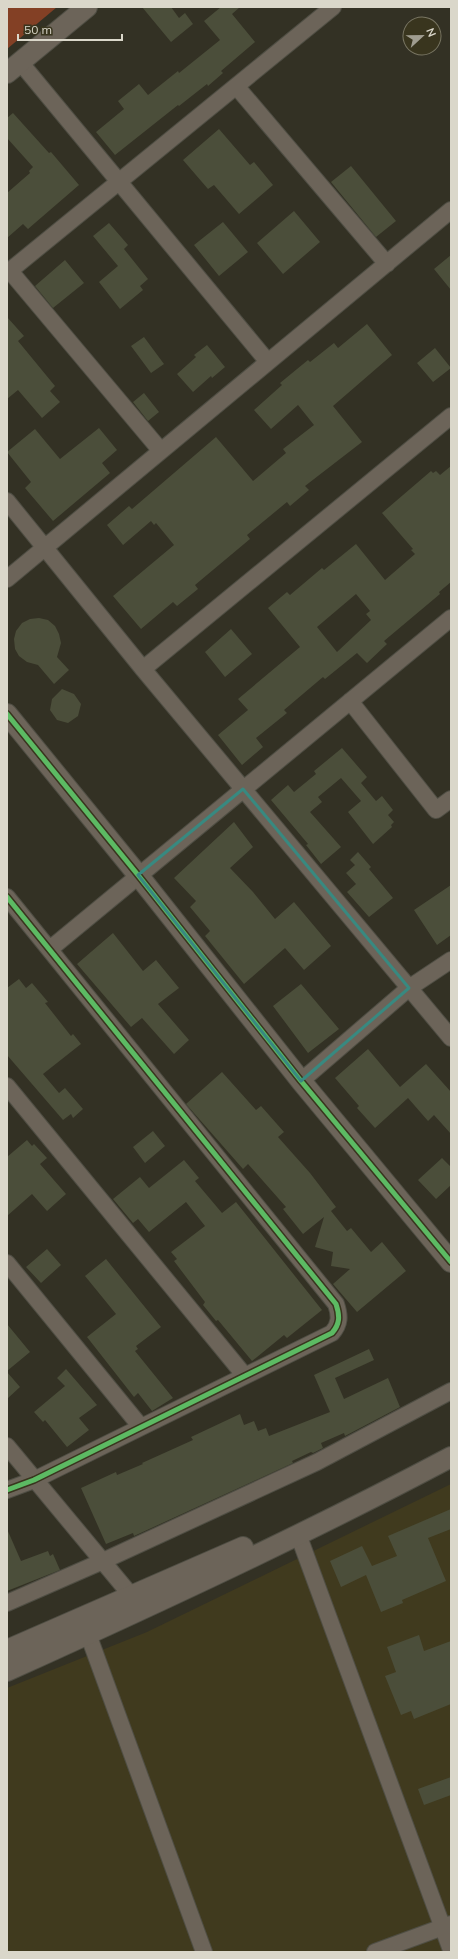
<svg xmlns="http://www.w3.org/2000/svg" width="458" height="1959" font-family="Mulish,sans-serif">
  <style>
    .built { fill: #403a1e }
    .green { fill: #834025 }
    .building { fill: #4b4e3a; fill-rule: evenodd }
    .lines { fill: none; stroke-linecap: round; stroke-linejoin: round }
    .minor-casing { stroke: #4f4e44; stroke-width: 18 }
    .tertiary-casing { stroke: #4f4e44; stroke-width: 22 }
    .minor { stroke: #6c6459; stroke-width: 16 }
    .tertiary { stroke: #6c6459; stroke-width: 20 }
    .cycleway-casing { stroke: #39351e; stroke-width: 8 }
    .cycleway { stroke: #5cba63; stroke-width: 5 }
    .marked { fill: none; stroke: #388980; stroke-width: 3; stroke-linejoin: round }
  </style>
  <rect width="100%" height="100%" fill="#333124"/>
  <path class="built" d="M451,1484V1952H7V1688L147,1632Z"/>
  <path class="green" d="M7,7H57L7,49Z"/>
  <path class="building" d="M142,7H171L179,18L185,13L193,24L171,42Z
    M221,7H240L232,14L255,42L221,71L223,73L208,86L207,84L179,106L178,105L115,155L96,132L124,109L118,101L139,84L148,95L178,71L179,73L220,40L204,21Z
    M13,113L49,153L51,152L79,185L28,229L23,224L7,238V193L30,173L29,171L33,167L7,138V118Z
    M219,129L250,165L254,162L273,185L239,214L214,185L208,189L183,160Z
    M351,166L396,221L376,237L331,182Z
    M294,211L320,242L283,274L257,243Z
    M223,222L248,252L219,276L194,245Z
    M109,223L128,245L124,249L148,279L140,286L143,290L120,309L99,282L118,266L93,236Z
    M451,255V290L434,269Z
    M65,260L84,283L53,308L35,286Z
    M7,317L24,336L18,341L55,386L50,391L60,402L42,418L18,390L7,399Z
    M367,324L392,355L333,406L362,442L305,486L309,490L290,506L287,502L247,535L250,539L195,585L198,589L177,606L173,602L141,629L113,596L174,545L156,523L154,525L151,521L123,545L107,525L129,506L132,509L216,437L253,481L286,453L283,449L314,425L298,405L271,429L254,410L282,385L280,383L308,360L310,362L334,343L338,348Z
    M144,337L164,364L151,373L131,346Z
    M207,345L225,367L212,378L211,376L193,392L177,374L196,357L194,355Z
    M435,348L451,368L433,382L417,363Z
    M144,393L159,412L148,421L133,402Z
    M99,428L117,450L102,463L110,473L53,521L25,488L31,482L7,452L35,429L60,459Z
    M451,466V582L439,592L440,594L384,641L387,644L367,663L357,653L325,679L323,677L284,710L287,713L256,738L263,747L242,765L218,735L248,710L238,699L300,647L268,608L287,592L290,595L322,568L324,570L356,544L385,580L415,554L411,550L413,549L382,513L431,471L433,473L436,471L440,475ZM356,594L370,611L366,614L371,620L337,652L317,627Z
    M39,618L48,620L55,626L59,634L61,643L57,657L69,670L54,684L38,665L27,662L19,656L15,649L14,639L16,631L22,623L30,619Z
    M231,629L252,654L225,677L205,652Z
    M62,689L74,694L81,704L78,716L68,723L57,720L50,710L52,699Z
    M342,748L367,777L361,783L376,801L382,796L393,810L388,815L394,822L391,825L392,827L373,844L348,812L361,801L341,778L318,797L322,802L310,812L341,847L321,864L306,845L308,844L271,800L288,785L294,792L316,774L314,771Z
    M234,822L253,847L230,868L253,892L275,919L294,902L331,946L304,970L285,948L244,984L205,936L210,931L190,907L196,901L174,878Z
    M358,852L371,867L369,869L393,898L369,917L347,892L356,884L346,873L355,865L350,860Z
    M451,885V935L437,945L414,910Z
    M113,933L143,971L156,960L179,988L158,1004L189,1040L174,1054L142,1018L131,1027L77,964Z
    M19,979L26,988L32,983L48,1002L45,1003L71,1036L73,1034L81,1044L43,1074L59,1093L65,1088L83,1109L73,1118L71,1114L63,1120L7,1055V988Z
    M301,984L339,1029L308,1053L273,1006Z
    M368,1049L400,1087L426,1064L451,1092V1134L434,1115L428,1121L408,1098L375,1128L357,1108L359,1106L335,1078Z
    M222,1072L256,1110L261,1106L284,1132L278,1137L310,1173L336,1207L331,1211L347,1231L351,1228L371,1252L382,1242L406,1271L357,1312L333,1284L350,1269L331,1266L333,1252L315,1247L324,1217L303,1234L283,1209L286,1207L248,1164L243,1169L186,1104Z
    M153,1131L165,1146L145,1163L133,1147Z
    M27,1140L32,1146L34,1144L47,1158L40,1164L66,1194L47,1211L32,1194L7,1216V1157Z
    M442,1158L451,1167V1185L436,1199L418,1180Z
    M184,1160L199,1178L195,1181L222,1213L236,1202L322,1310L287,1338L284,1335L252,1361L218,1320L216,1321L203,1305L205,1302L174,1261L177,1259L171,1252L205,1226L186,1202L149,1232L138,1219L133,1223L113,1199L140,1177L149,1188Z
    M47,1249L61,1265L41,1283L26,1267Z
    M106,1259L161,1327L136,1346L138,1349L135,1351L173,1398L152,1411L138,1393L134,1397L87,1337L116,1314L85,1276Z
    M7,1324L30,1352L7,1371Z
    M369,1349L374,1360L335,1378L344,1399L388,1378L400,1407L345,1436L344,1433L321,1443L323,1448L313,1453L311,1452L292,1461L293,1463L134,1536L133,1533L106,1544L81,1488L116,1472L117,1475L143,1464L142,1463L193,1440L191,1437L240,1414L244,1425L254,1421L258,1431L266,1428L269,1436L330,1412L314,1375Z
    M66,1369L97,1405L79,1418L89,1430L67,1447L45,1420L43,1422L34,1412L65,1386L57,1378Z
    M7,1372L20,1387L7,1399Z
    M451,1509V1529L428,1538L446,1581L402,1600L403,1603L381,1612L366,1575L341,1587L330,1561L362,1546L372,1566L397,1556L388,1536Z
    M7,1529L21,1561L48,1551L50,1556L53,1554L60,1570L7,1591Z
    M419,1635L424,1651L451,1641V1704L414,1719L411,1711L401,1715L385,1676L396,1672L387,1647Z
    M451,1777V1795L424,1805L418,1789Z"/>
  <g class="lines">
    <g class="minor-casing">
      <path id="minor" d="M20,62L268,362
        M236,86L387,264
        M10,271L161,451
        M7,273L333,7
        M7,501L143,669L451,1038
        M7,579L451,210
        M143,669L451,416
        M350,701L436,810L451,799
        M7,897L336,1304C340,1316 340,1324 332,1333L34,1480L7,1490
        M50,949L451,618
        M301,1081L409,988L451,960
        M7,1086L245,1376
        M7,1263L141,1427
        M7,1446L139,1605
        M298,1534L451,1950
        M7,1603L103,1561L317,1462L451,1391
        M88,1634L204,1952
        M375,1952L451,1924"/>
    </g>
    <g class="tertiary-casing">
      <path id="tertiary" d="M7,73L87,7
        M7,714L138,875L301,1081L451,1262
        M7,1650L243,1547
        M7,1671C157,1603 306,1534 451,1457"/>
    </g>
    <use href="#minor" class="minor"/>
    <use href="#tertiary" class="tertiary"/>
    <g class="cycleway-casing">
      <path id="cycleway" d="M7,714L138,875L301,1081L451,1262
        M7,897L336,1304C340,1316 340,1324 332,1333L34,1480L7,1490"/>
    </g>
    <use href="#cycleway" class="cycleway"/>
  </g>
  <path class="marked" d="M243,789L409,988L301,1081L138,875Z"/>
  <rect width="458" height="1959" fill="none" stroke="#dad7ca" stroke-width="16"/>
  <g transform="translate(422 36) rotate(68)"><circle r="19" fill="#39351e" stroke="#797663"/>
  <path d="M0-3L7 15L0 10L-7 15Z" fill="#a09d90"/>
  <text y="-6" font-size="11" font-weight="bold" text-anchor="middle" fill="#dad7ca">N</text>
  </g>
  <path d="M18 34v6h104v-6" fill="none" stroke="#dad7ca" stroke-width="2"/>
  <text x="24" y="34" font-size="12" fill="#dad7ca" stroke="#39351e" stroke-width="3" paint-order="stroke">50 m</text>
</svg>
